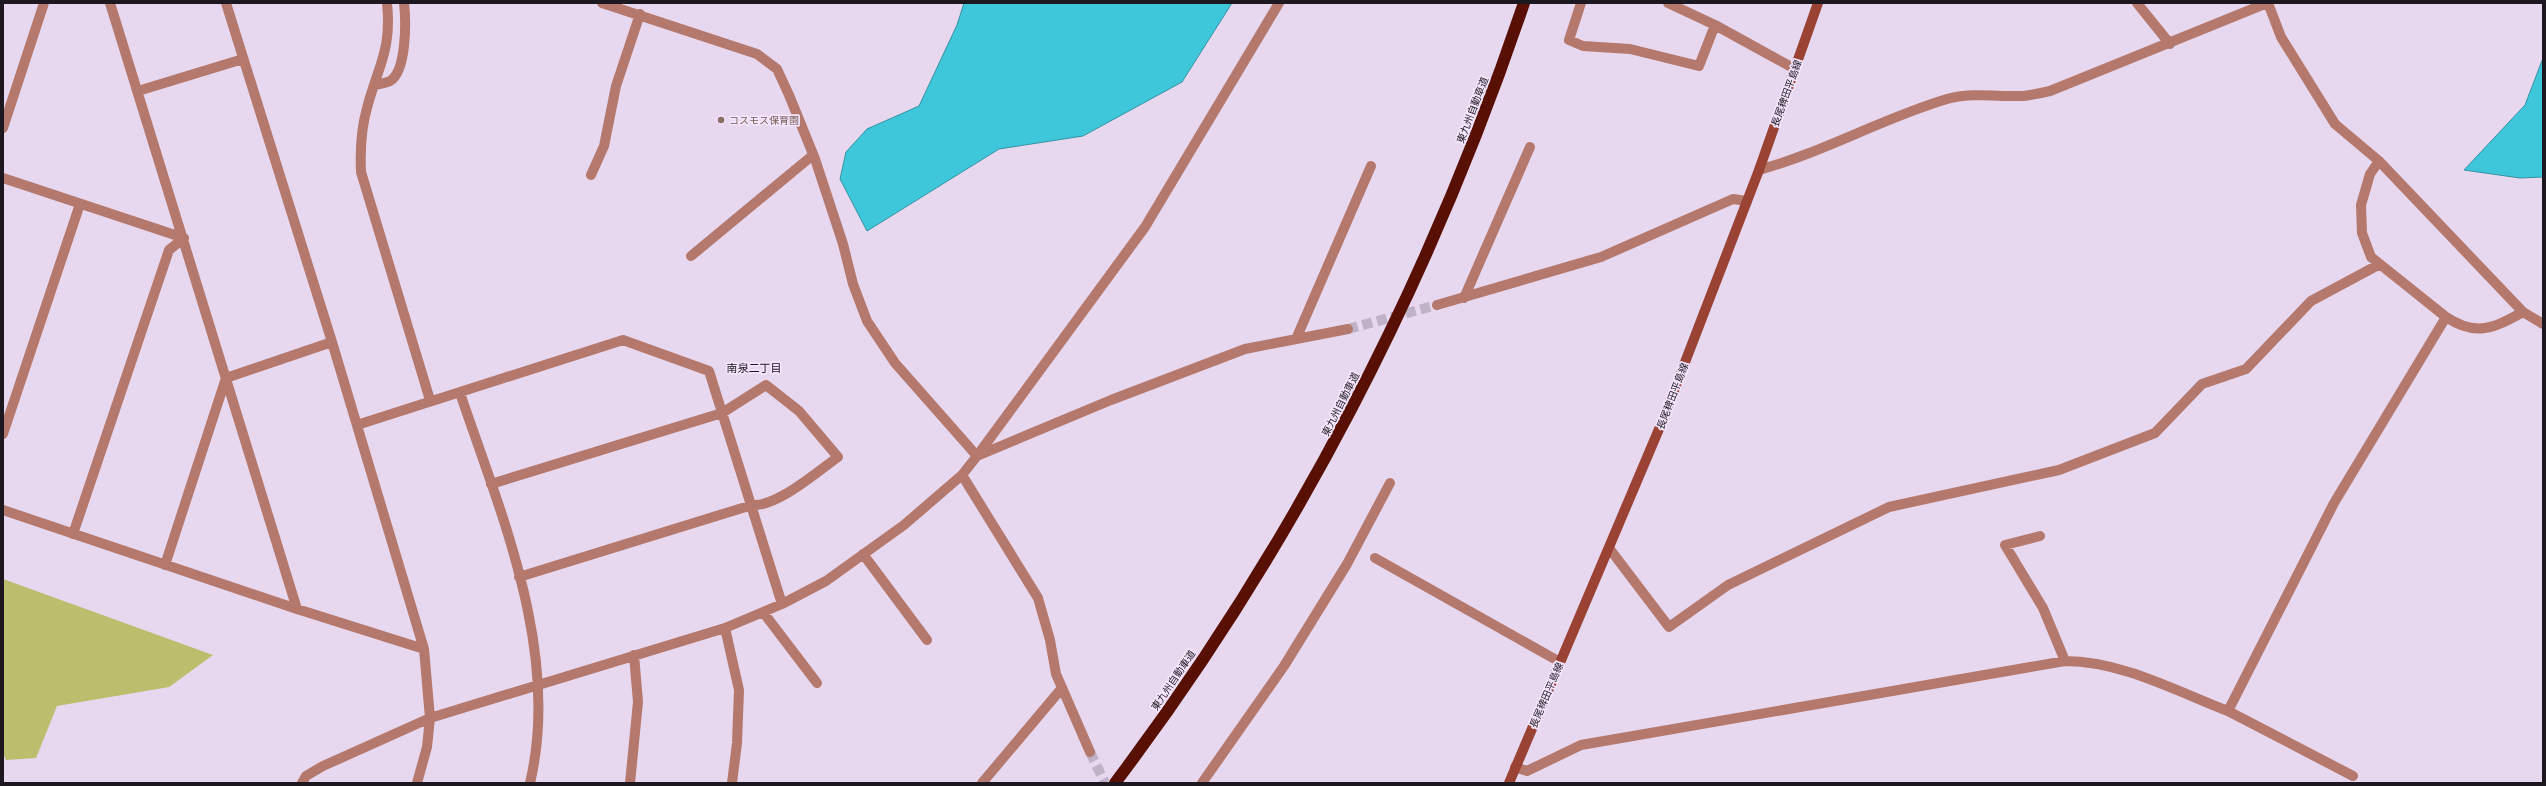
<svg xmlns="http://www.w3.org/2000/svg" width="2546" height="786" font-family="'Libre Baskerville','Noto Sans JP',serif">
  <style>
    .green { fill: #bcbe6d }
    .water { fill: #3ec7da; stroke: #3492a2 }
    .lines { fill: none; stroke-linecap: round; stroke-linejoin: round }
    .street-tunnel { stroke: #bfb2c6; stroke-width: 10; stroke-dasharray: 10 5; stroke-linecap: butt }
    .street { stroke: #b5786c; stroke-width: 10 }
    .secondary { stroke: #9a4334; stroke-width: 10 }
    .highway { stroke: #581005; stroke-width: 12 }
    .education-dot { fill: #8d6e63; stroke: #f4e5fc; stroke-width: 1.5 }
    .labels { text-anchor: middle; stroke-width: 3.5; stroke-linejoin: round; paint-order: stroke }
    .street-label { font-size: 10px; fill: #1d1820; stroke: #f4e5fc }
    .education-label { font-size: 10px; fill: #785e54; stroke: #f4e5fc; text-anchor: start }
    .neighbourhood-label { font-size: 11px; fill: #1d1820; stroke: #f4e5fc }
  </style>
  <rect width="100%" height="100%" fill="#e7d8ef"/>
  <path class="green" d="M3,579L213,655L169,687L57,706L36,758L6,760L3,754Z"/>
  <path class="water" d="M964,3H1232L1182,82L1083,136L999,149L867,231L840,179L846,152L867,129L919,106L957,25Z
    M2543,58V177L2520,178L2464,170L2525,105Z"/>
  <g class="lines">
    <path class="street-tunnel" d="M1348,329L1437,305
      M1090,752L1105,783"/>
    <path class="street" d="M110,3L297,609
      M226,3L332,342L424,649L430,718L427,747L417,783
      M387,3C392,50 378,66 367,108C361,129 360,150 361,172L430,400
      M602,3L757,54L777,69L789,95L815,159L843,244L853,284L867,321L895,363L977,456
      M1581,3L1569,40L1583,46L1630,49L1699,66L1715,25
      M1668,3L1715,25L1795,69
      M2137,3L2170,44
      M2268,3L2281,37L2335,124L2379,161L2523,312L2543,324
      M375,85C380,84 386,83 390,81C407,71 406,20 404,3
      M138,91L243,59
      M3,128L44,3
      M2379,161L2370,174L2361,205L2362,233L2371,257L2446,317
      M1759,170C1824,152 1883,118 1947,99C1971,92 1999,97 2023,96C2032,95 2041,93 2050,91L2267,3
      M591,175L604,146L616,86L640,14
      M3,178L184,238
      M691,256L813,155
      M1464,298L1530,147
      M1437,305L1601,257L1733,199L1747,201
      M1296,339L1371,166
      M226,378L332,342
      M460,393C501,514 561,653 530,783
      M357,425L623,340L709,371L782,604
      M3,434L80,204
      M977,456L1111,400L1245,349L1348,329
      M962,475L1038,598L1050,640L1056,674L1090,752
      M491,484L722,413L766,385L799,411L838,457C817,472 777,507 752,505L519,577
      M3,510L297,609L424,649
      M73,534L169,250L184,238
      M2040,536L2005,545L2043,608L2065,661
      M1609,548L1669,627L1728,585L1889,507L2059,470L2155,433L2202,384L2246,369L2311,301L2380,264
      M863,554L927,640
      M1375,558L1560,662
      M165,565L226,378
      M763,612L817,683
      M725,628L739,690L737,743L732,783
      M2228,711L2353,776
      M1515,767L1527,771L1581,745L2065,661C2121,661 2176,691 2228,711L2334,503L2446,317C2476,337 2494,328 2523,312
      M302,783L306,776L323,766L430,718L725,628L782,604L826,581L904,525L962,475L977,456L1145,227L1279,3
      M630,783L638,702L634,655
      M982,783L1062,688
      M1202,783L1284,666L1347,564L1390,483"/>
    <path class="secondary" d="M1509,783L1662,422L1759,170L1818,3"/>
    <path class="highway" d="M1115,783C1293,548 1430,282 1524,3"/>
  </g>
  <circle class="education-dot" cx="721" cy="120" r="4"/>
  <g class="labels">
    <g class="street-label">
      <text transform="translate(1786 93) rotate(-70)" y="4">長尾稗田平島線</text>
      <text transform="translate(1472 110) rotate(-69)" y="4">東九州自動車道</text>
      <text transform="translate(1672 396) rotate(-69)" y="4">長尾稗田平島線</text>
      <text transform="translate(1340 404) rotate(-63)" y="4">東九州自動車道</text>
      <text transform="translate(1173 680) rotate(-56)" y="4">東九州自動車道</text>
      <text transform="translate(1546 695) rotate(-67)" y="4">長尾稗田平島線</text>
    </g>
    <g class="education-label">
      <text x="729" y="124">コスモス保育園</text>
    </g>
    <g class="neighbourhood-label">
      <text x="754" y="372">南泉二丁目</text>
    </g>
  </g>
  <rect width="2546" height="786" fill="none" stroke="#1d1820" stroke-width="8"/>
</svg>
